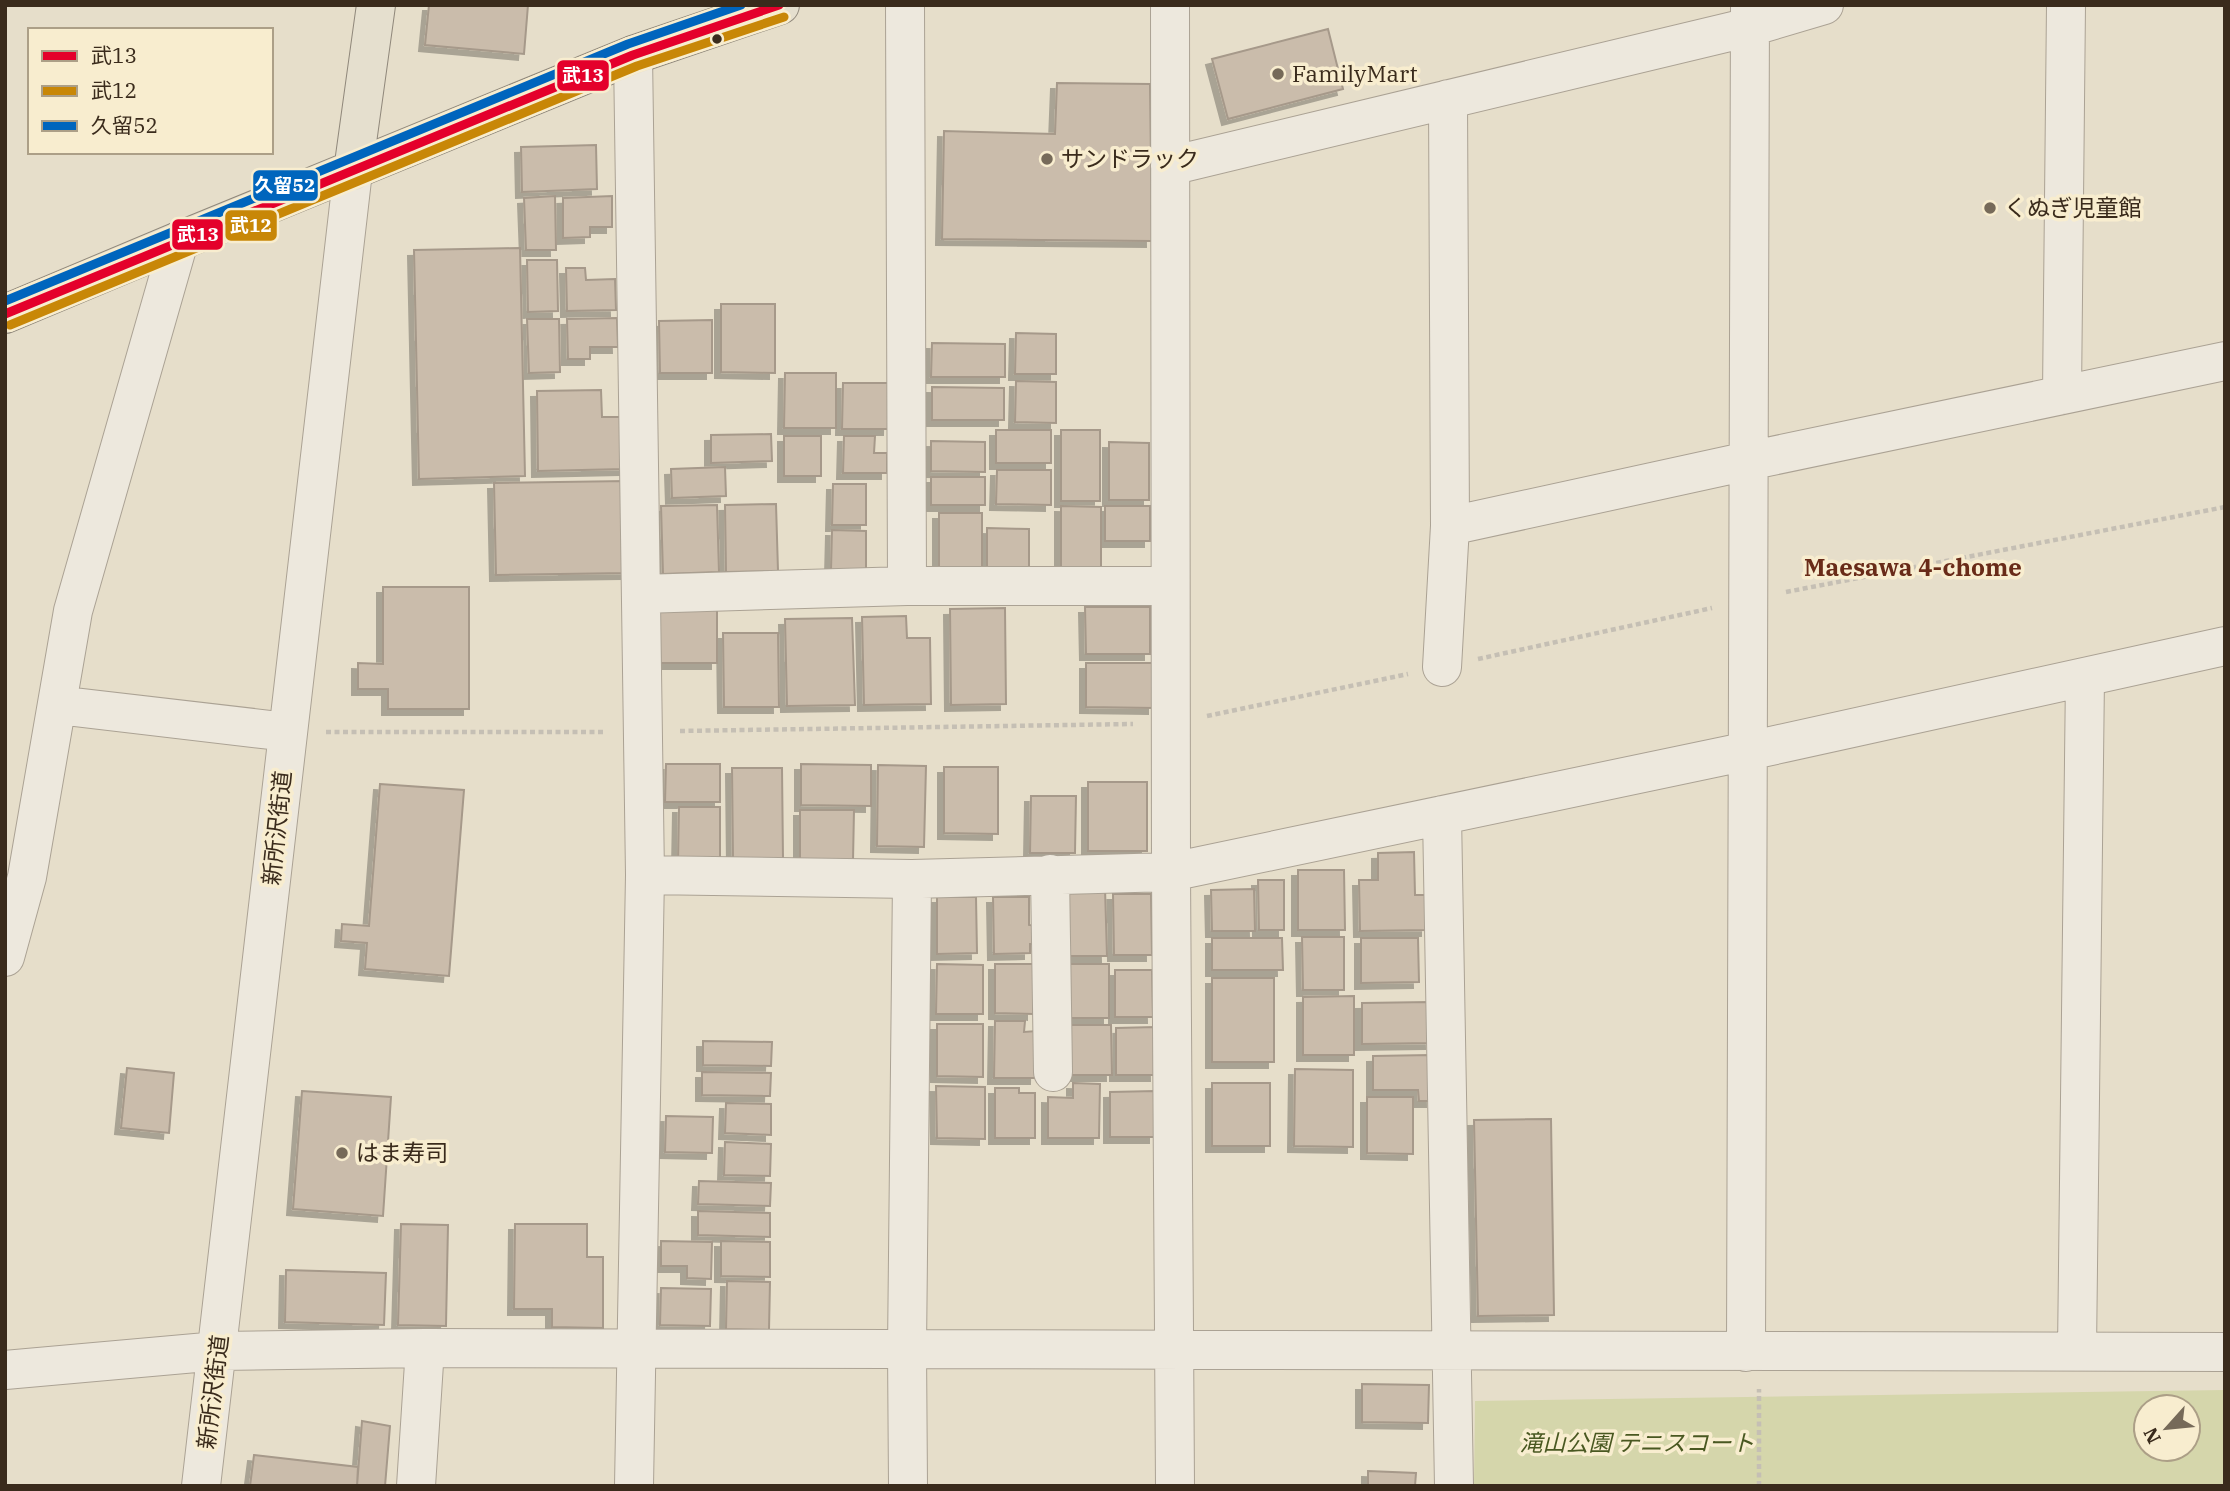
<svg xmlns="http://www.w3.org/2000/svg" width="2230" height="1491" font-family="'IBM Plex Serif','Noto Sans JP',serif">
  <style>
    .green { fill: #d5d6ab; fill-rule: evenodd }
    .building { fill: #cabcab; stroke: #a6998a; stroke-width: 2; filter: url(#shadow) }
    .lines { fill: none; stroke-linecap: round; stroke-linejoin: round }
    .minor-casing { stroke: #aba294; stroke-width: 40 }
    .major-casing { stroke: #90887b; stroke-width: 40 }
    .path { stroke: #c5bfb4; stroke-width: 4.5; stroke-dasharray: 5 3.5; stroke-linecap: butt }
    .minor { stroke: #ede8dd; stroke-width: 38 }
    .major { stroke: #e5dfce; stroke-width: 38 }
    .bus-1-casing { stroke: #f8edcf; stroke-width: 14 }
    .bus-2-casing { stroke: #f8edcf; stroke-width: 14 }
    .bus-3-casing { stroke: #f8edcf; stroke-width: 14 }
    .bus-1 { stroke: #e4002b; stroke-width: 9 }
    .bus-2 { stroke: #c88707; stroke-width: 9 }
    .bus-3 { stroke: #0065bd; stroke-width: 9 }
    .bus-dot { fill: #3a2b1c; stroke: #f8edcf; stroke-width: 2.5 }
    .poi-dot { fill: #766a59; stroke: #f8edcf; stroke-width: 2.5 }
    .labels { text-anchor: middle; stroke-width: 7; stroke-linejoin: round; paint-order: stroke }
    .poi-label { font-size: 23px; fill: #3a2b1c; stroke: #f8edcf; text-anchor: start }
    .street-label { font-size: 23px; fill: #3a2b1c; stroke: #f8edcf }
    .park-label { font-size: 23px; font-style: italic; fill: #495821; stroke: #f8edcf }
    .neighbourhood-label { font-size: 24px; font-weight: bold; fill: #692b18; stroke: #f8edcf }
    .line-badge { stroke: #f8edcf; stroke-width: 2.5 }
    .badge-label { font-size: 19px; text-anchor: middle; font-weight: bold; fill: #fff }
  </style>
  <defs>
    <filter id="shadow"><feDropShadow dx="-6" dy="6" stdDeviation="0" flood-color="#0004"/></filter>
  </defs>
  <rect width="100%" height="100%" fill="#e6deca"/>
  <path class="green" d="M2225,1390V1486H1474L1475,1401ZM2146,1407H2188V1449H2146Z"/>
  <path class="building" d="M429,5H528L524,54L425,45Z
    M1328,29L1343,89L1228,119L1212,59Z
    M1057,83L1150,84L1152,241L942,239L944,131L1055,134Z
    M596,145L597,189L522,192L521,147Z
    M555,196L556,250H526L524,198Z
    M612,196V227H590V237L563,238V198Z
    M520,248L525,476L419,479L414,250Z
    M527,260H557L558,311L528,312Z
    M566,268H585L586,280L615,279L616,310L567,311Z
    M721,304H775V373L721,372Z
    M617,318L618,347H590V359H568L567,319Z
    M527,319H559L560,372L529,373Z
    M712,320V373H660L659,321Z
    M1016,333L1056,334V374H1015Z
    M932,343L1005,344V377H931Z
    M785,373H836V428H784Z
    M1016,381L1056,382V423L1015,422Z
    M843,383H890L889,429H842Z
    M932,387L1004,388V420H932Z
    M601,390L602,417H624L625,469L538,471L537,391Z
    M996,430H1051V463H996Z
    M1061,430H1100V501H1061Z
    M771,434L772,461L711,463V435Z
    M784,436H821V476H784Z
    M844,436H875L874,453H887V473H843Z
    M931,441L985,442V472L931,471Z
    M1109,442L1149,443V500H1109Z
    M725,467L726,496L672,498L671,469Z
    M997,470H1051V505L996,504Z
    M931,477H985V505H931Z
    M626,481L627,573L496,575L494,483Z
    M833,484H866V525H832Z
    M776,504L778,571L726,572L725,505Z
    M717,505L719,572L663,574L661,506Z
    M1061,506L1101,507V572L1061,571Z
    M1105,506H1150V541H1105Z
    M939,513H982V567H939Z
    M987,528L1029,529V568L987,567Z
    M832,530L866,531V570H831Z
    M383,587H469V709H388V689H358V663L383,664Z
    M1085,607H1150V654H1086Z
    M1005,608L1006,704L951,705L950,609Z
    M657,610H717V663H658Z
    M906,616L907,638H930L931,704L864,705L862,617Z
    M852,618L855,705L787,706L785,619Z
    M723,633H778L779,707H724Z
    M1086,663H1154V708L1086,707Z
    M666,764H720V802H665Z
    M801,764L871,765V806L801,805Z
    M878,765L926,766L924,847L877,846Z
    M944,767H998V834L944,833Z
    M732,768H782L783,859H733Z
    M1088,782H1147V851H1088Z
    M380,784L464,790L449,976L365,969L367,943L341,941L342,924L369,926Z
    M1031,796H1076L1075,853H1030Z
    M679,807H720V863H678Z
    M800,810H854L853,861L800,860Z
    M1414,852L1415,895H1427V930L1360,931L1359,880H1378V853Z
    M1298,870H1344L1345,930H1298Z
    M1258,880H1284V930H1259Z
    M1105,888L1107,956H1066V889Z
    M1254,889L1255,931H1212L1211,890Z
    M1113,894H1151L1152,955H1114Z
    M937,897H976L977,953L937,954Z
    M993,897H1029V925L1036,926V944H1030V953L994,954Z
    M1302,937H1344V990H1303Z
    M1212,938H1282L1283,970H1212Z
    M1361,938H1418L1419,982L1361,983Z
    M937,964L983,965V1014H936Z
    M995,964H1033V1014L995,1013Z
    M1067,964H1109V1018H1067Z
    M1115,970H1152L1153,1017H1115Z
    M1212,978H1274V1062H1212Z
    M1354,996V1055H1303V997Z
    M1430,1002L1431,1043L1362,1044V1003Z
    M995,1021H1025L1024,1032L1037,1031L1036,1078H994Z
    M937,1024H983V1077L937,1076Z
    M1068,1025H1111L1112,1075H1068Z
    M1155,1027L1156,1075H1116V1028Z
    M703,1041L772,1042L771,1066L703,1065Z
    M1431,1055L1432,1101H1419L1418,1090H1373V1056Z
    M127,1068L174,1073L169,1133L121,1128Z
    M1295,1069L1353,1070V1147L1294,1146Z
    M702,1072L771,1073L770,1096L702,1095Z
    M1073,1083L1100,1084L1099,1138H1048V1097L1073,1098Z
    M1212,1083H1270V1146H1212Z
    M936,1086L985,1087V1139L937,1138Z
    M995,1088H1019V1093H1035V1138H995Z
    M302,1091L391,1097L383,1216L293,1209Z
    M1155,1091V1137H1110V1092Z
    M1367,1097H1413V1154L1367,1153Z
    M726,1103L771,1104V1135L725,1133Z
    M666,1116L713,1117L712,1153L665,1152Z
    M1551,1119L1554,1315L1478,1316L1474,1120Z
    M725,1142L771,1144L770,1176L724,1175Z
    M699,1181L771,1183L770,1206L698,1204Z
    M698,1211L770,1213V1237L698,1235Z
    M401,1224L448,1225L446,1326L398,1325Z
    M515,1224H587V1257H603V1328L552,1327V1309H514Z
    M661,1241L712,1242L711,1279L687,1278V1266H661Z
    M721,1241L770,1242V1277L721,1276Z
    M286,1270L386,1273L384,1325L285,1322Z
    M727,1281L770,1282L769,1330L726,1329Z
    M661,1288L711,1289L710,1326L660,1325Z
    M1362,1384L1429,1385L1428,1423L1362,1422Z
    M362,1421L390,1426L385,1486H357Z
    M254,1455L358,1467L357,1486H250Z
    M1368,1471L1416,1473L1415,1486H1368Z"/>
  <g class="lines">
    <g class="minor-casing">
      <path id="minor" d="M905,5L907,586
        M1170,5L1171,872L1175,1486
        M633,55L645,875L634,1486
        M1170,166L1750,27L1824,5
        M2062,395L2066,5
        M1450,526L1748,461L2225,361
        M641,594L907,586H1170
        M1442,667L1450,526L1448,99
        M57,705L288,732
        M1442,815L1454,1486
        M1050,874L1053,1072
        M645,875L912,879L1171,872L1748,751L2225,646
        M5,957L27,877L73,611L179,241
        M2077,1351L2085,677
        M1746,1352L1750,5
        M5,1370L218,1351L425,1348L2225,1352
        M201,1486L353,171
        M416,1486L425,1348
        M908,1486L907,1349L912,879"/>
    </g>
    <g class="major-casing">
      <path id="major" d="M353,171L376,5
        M5,314L179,241L633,55L780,5"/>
    </g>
    <path class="path" d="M1786,592L2225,507
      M1478,659L1712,608
      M1207,716L1408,674
      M680,731L1133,724
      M326,732H605
      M1759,1486V1389"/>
    <use href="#minor" class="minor"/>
    <use href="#major" class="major"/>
    <g class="bus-1-casing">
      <path id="bus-1" d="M5,314L633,55L779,5"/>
    </g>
    <g class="bus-2-casing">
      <path id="bus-2" d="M10,325L637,66L784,17"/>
    </g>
    <g class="bus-3-casing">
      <path id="bus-3" d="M5,301L628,44L741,5"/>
    </g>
    <use href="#bus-1" class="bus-1"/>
    <use href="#bus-2" class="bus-2"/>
    <use href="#bus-3" class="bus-3"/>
  </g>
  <circle class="bus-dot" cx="717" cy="39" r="6"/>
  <g class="poi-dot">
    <circle cx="1278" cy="74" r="7"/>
    <circle cx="1047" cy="159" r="7"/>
    <circle cx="1990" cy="208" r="7"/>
    <circle cx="342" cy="1153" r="7"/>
  </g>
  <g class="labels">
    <g class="poi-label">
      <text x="1292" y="82">FamilyMart</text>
      <text x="1061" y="167">サンドラック</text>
      <text x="2004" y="216">くぬぎ児童館</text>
      <text x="356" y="1161">はま寿司</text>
    </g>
    <g class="street-label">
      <text transform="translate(277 828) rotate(-84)" y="8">新所沢街道</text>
      <text transform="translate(213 1392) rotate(-83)" y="8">新所沢街道</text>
    </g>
    <g class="park-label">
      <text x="1637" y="1451">滝山公園 テニスコート</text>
    </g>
    <g class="neighbourhood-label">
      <text x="1913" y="576">Maesawa 4-chome</text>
    </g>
  </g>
  <g class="line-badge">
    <rect x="556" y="59" width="54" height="33" rx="7" fill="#e4002b"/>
    <rect x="252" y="169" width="67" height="33" rx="7" fill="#0065bd"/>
    <rect x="224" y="209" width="54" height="33" rx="7" fill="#c88707"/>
    <rect x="171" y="218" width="53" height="33" rx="7" fill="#e4002b"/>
  </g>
  <g class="badge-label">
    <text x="583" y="82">武13</text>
    <text x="285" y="192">久留52</text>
    <text x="251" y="232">武12</text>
    <text x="198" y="241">武13</text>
  </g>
  <rect width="2230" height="1491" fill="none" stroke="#3a2b1c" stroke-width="14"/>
  <rect x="28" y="28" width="245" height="126" fill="#f8edcf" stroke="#ac9f87" stroke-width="2"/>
  <rect x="42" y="51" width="35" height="10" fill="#e4002b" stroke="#ac9f87" stroke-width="2"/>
  <text x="91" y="63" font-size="21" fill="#3a2b1c">武13</text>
  <rect x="42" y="86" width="35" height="10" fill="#c88707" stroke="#ac9f87" stroke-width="2"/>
  <text x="91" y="98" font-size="21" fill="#3a2b1c">武12</text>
  <rect x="42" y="121" width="35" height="10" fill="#0065bd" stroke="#ac9f87" stroke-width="2"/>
  <text x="91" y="133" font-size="21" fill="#3a2b1c">久留52</text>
  <g transform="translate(2167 1428) rotate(243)"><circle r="33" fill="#f8edcf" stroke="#ac9f87" stroke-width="2"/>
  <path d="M0-5L12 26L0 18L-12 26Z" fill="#766a59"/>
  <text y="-10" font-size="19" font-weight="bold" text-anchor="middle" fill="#3a2b1c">N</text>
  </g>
</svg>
